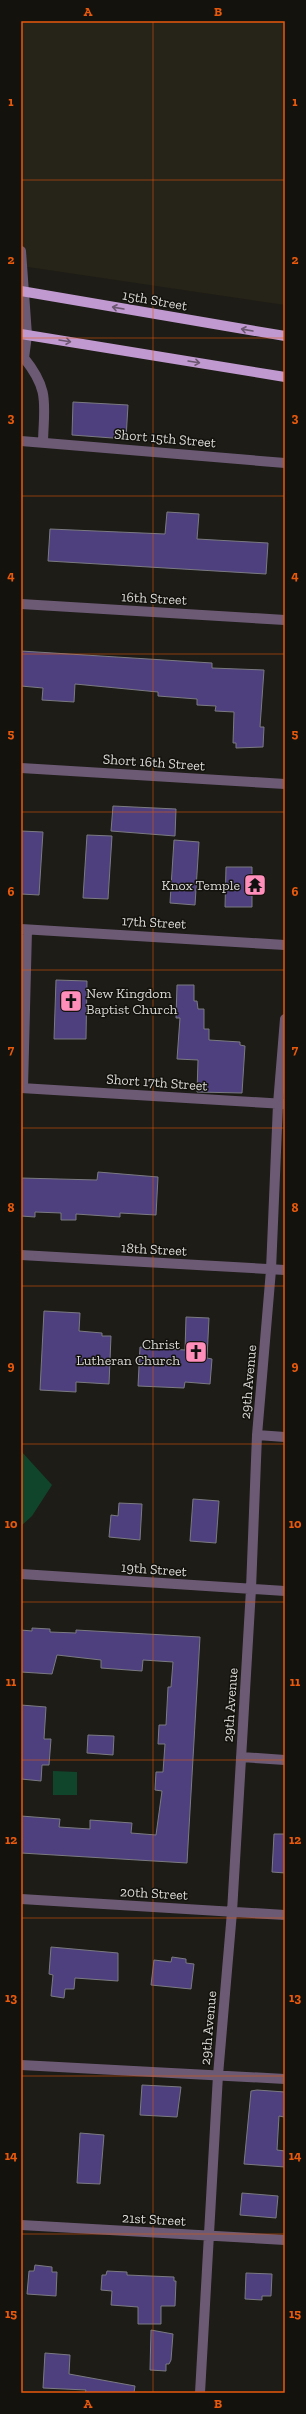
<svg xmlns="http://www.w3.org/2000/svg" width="306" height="2414" font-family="'Zilla Slab',serif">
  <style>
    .built { fill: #262318 }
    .green { fill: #10452b }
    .building { fill: #4e407f; stroke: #7b7a81 }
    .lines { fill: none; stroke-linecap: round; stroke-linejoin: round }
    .minor { stroke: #6c5a74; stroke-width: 10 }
    .major { stroke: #bf99cf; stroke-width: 10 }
    .oneway { stroke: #6a566e }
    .grid { fill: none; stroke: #e8590c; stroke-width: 1; stroke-opacity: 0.55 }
    .labels { text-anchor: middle; stroke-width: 3; stroke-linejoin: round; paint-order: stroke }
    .street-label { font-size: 14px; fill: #d9d8d5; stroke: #14120d }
    .poi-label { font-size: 14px; fill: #d9d8d5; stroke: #14120d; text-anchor: end }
    .neatline { fill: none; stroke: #e8590c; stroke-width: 1.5 }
    .grid-label { font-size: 13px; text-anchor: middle; font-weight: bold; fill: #e8590c }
  </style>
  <rect width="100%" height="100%" fill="#1d1c16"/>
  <path class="built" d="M21,21H285V305L21,266Z"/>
  <path class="green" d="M21,1451L52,1485L32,1516L21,1526Z
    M53,1771L77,1772V1795H53Z"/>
  <path class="building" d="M73,402L128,405L126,439L72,435Z
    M167,512L199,514L197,539L268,543L266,574L48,561L50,529L165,534Z
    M21,651L212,663V668L264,670L260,727H264L263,747L236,748V743H233L234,712L215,711L216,706L197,705V699L158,696V692L75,684L74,702L42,700L43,688L21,686Z
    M113,806L176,809L175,836L111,831Z
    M21,831L43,832L39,895L21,894Z
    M87,835L112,836L108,899L83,898Z
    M174,840L199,842L195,905L170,903Z
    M226,867H252V907H225Z
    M56,980L87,981L86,1039H54Z
    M177,985H194V1001H197L198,1009H204V1029H209V1040L240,1042V1045L245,1046L242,1093L197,1092L198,1060L177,1059L180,1018H176Z
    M98,1172L158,1177L156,1215L120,1213V1217L76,1214V1220H61V1213L35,1212V1217L21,1216V1178L97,1180Z
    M44,1311L80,1313L79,1331L102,1333V1336H111L109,1384L76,1382V1392L40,1390Z
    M186,1317L209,1318L207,1358L212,1359L210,1384L185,1382L184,1388L138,1386L140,1347L185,1350Z
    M193,1499L219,1501L216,1543L190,1541Z
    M119,1503L142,1504L140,1540L109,1537L111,1515L118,1516Z
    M32,1628L50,1629V1632L76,1633V1630L200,1637L187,1863L21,1853V1816L60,1819L59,1827L90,1829V1820L132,1823L131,1833L156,1835L162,1791L155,1790L156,1772H163L165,1744H158L159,1725H166L168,1687H171L173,1662L143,1660L142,1671L101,1668V1660L57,1655L52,1674L21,1672V1630L32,1631Z
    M21,1705L46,1707L44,1739H51L49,1765H42L41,1781L21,1779Z
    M88,1735L114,1736L113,1755L87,1753Z
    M274,1834H285V1873L272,1872Z
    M51,1947L118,1953V1981L75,1978L74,1989H65L64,1998L51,1996L53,1975L49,1974Z
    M172,1957L186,1959V1963L194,1964L191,1989L151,1985L154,1960L171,1962Z
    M142,2085L181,2087L177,2117L140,2115Z
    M257,2090L285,2092L284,2117L279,2116L277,2150L285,2151V2167L244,2164L251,2091Z
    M80,2133L104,2135L100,2184L77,2183Z
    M242,2193L278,2196L276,2218L240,2215Z
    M35,2265L52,2267V2272H57L56,2296L27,2294L29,2271H34Z
    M107,2271L127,2272V2275L174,2277V2281H176L175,2306H161V2324H138V2307L111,2305L112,2291L101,2290L102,2275H106Z
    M246,2273L272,2274L271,2296H262V2300L245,2299Z
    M151,2330L173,2334L171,2360L169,2364H166V2371L150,2370Z
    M45,2353L70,2355L69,2374L135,2386L134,2393H85L86,2390L43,2388Z"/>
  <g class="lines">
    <path class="minor" d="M21,251L27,335L24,358C50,390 44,404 43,442
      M21,441L285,463
      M21,604L285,620
      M21,768L285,784
      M21,929L285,945
      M21,1088L285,1104
      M23,1088L27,930
      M21,1255L285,1270
      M257,1435L285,1437
      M21,1574L285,1591
      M241,1757L285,1760
      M21,1899L285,1915
      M21,2065L285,2079
      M21,2225L285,2240
      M200,2393L218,2075L232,1912L251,1589L257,1435L271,1270L278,1104L285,1019"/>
    <path class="major" d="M21,291L285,336
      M21,334L285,377"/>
  </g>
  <defs><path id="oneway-shaft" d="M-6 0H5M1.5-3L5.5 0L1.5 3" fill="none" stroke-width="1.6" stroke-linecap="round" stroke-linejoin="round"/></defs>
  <g class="oneway">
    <use href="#oneway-shaft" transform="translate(118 308) rotate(-170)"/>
    <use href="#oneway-shaft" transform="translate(247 330) rotate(-170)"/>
    <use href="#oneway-shaft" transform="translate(65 341) rotate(9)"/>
    <use href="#oneway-shaft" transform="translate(194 362) rotate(9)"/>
  </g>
  <path class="grid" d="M153,21V2393M21,180H285M21,338H285M21,496H285M21,654H285M21,812H285M21,970H285M21,1128H285M21,1286H285M21,1444H285M21,1602H285M21,1760H285M21,1918H285M21,2076H285M21,2234H285"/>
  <defs>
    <g id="temple-square" transform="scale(1.15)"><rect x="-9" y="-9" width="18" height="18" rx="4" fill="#ff8eba" stroke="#14120d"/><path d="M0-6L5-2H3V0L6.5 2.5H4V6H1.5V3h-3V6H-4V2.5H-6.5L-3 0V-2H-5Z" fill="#111"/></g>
    <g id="church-square" transform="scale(1.15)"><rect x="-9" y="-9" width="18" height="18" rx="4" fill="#ff8eba" stroke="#14120d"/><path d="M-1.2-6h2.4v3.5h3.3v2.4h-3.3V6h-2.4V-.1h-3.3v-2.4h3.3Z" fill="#111"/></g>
  </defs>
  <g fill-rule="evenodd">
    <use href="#temple-square" x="255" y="885"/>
    <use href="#church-square" x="71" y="1001"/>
    <use href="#church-square" x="196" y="1352"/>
  </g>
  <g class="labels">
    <g class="street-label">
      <text transform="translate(155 300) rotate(10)" y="5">15th Street</text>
      <text transform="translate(165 438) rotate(5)" y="5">Short 15th Street</text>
      <text transform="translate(154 598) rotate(3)" y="5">16th Street</text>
      <text transform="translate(154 762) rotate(4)" y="5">Short 16th Street</text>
      <text transform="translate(154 922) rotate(3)" y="5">17th Street</text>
      <text transform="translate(157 1082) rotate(4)" y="5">Short 17th Street</text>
      <text transform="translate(154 1249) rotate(3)" y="5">18th Street</text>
      <text transform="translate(248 1382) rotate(-85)" y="5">29th Avenue</text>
      <text transform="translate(154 1569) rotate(4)" y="5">19th Street</text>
      <text transform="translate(230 1705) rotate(-86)" y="5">29th Avenue</text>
      <text transform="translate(154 1893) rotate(3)" y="5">20th Street</text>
      <text transform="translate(208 2028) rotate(-85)" y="5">29th Avenue</text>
      <text transform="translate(154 2219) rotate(3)" y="5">21st Street</text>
    </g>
    <g class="poi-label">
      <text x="240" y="890">Knox Temple</text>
      <text x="86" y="998" text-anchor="start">New Kingdom<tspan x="86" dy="16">Baptist Church</tspan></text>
      <text x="180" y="1349">Christ<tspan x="180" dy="16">Lutheran Church</tspan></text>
    </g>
  </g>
  <rect width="306" height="2414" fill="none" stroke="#14120d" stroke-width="44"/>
  <rect x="22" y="22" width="262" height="2370" class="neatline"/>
  <g class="grid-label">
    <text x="88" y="16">A</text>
    <text x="218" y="16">B</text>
    <text x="11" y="106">1</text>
    <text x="295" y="106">1</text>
    <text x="11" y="264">2</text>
    <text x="295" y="264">2</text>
    <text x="11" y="422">3</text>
    <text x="295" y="422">3</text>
    <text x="11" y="580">4</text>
    <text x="295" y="580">4</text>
    <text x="11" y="738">5</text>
    <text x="295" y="738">5</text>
    <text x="11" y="896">6</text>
    <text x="295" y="896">6</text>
    <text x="11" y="1054">7</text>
    <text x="295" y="1054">7</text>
    <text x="11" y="1212">8</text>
    <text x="295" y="1212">8</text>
    <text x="11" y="1370">9</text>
    <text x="295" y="1370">9</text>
    <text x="11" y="1528">10</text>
    <text x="295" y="1528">10</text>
    <text x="11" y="1686">11</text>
    <text x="295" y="1686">11</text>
    <text x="11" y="1844">12</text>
    <text x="295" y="1844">12</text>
    <text x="11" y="2002">13</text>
    <text x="295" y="2002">13</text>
    <text x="11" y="2160">14</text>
    <text x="295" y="2160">14</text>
    <text x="11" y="2318">15</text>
    <text x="295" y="2318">15</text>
    <text x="88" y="2408">A</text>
    <text x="218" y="2408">B</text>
  </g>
</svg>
